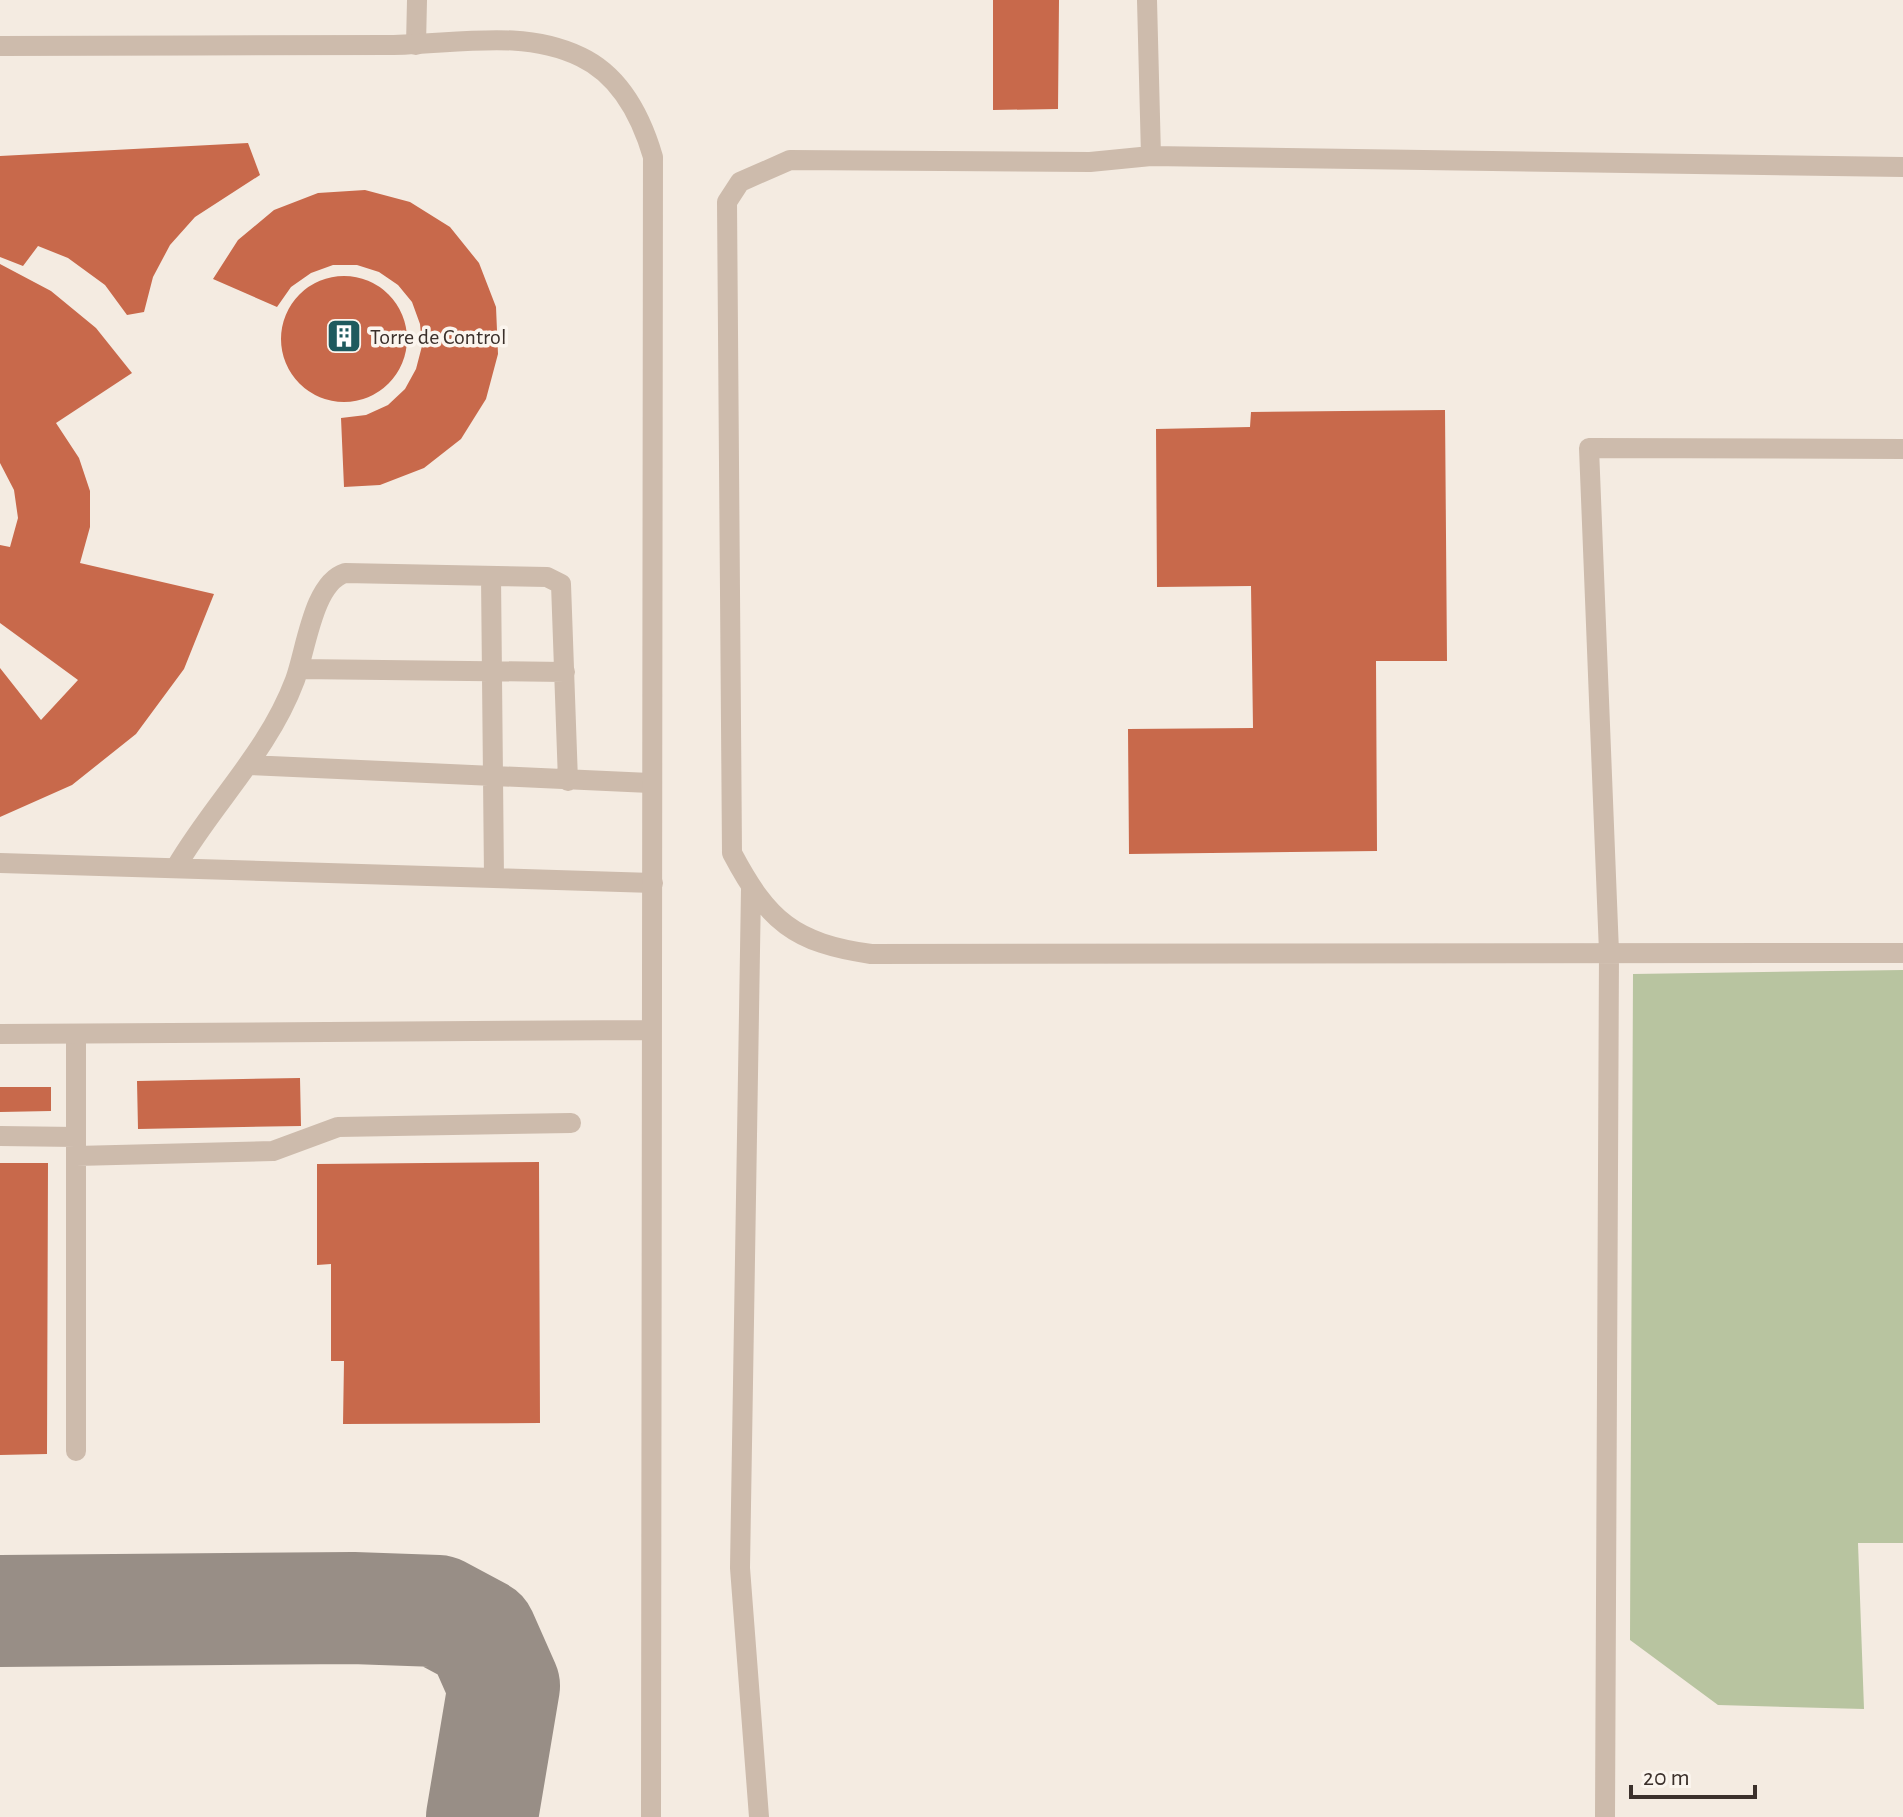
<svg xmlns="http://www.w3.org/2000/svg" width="1903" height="1817" font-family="'Alegreya Sans',sans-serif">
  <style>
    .green { fill: #b8c4a0 }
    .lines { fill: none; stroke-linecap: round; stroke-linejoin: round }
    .taxiway { stroke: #988e86; stroke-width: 112 }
    .building { fill: #c8694b }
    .lane { stroke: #cdbbac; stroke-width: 20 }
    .street { stroke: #cdbbac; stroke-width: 20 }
    .labels { text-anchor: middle; stroke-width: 7; stroke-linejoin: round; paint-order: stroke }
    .poi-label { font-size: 22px; fill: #3b302b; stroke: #fbf5ee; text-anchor: start }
  </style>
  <rect width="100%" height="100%" fill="#f4ebe1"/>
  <path class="green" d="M1903,970V1543H1858L1864,1709L1718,1705L1630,1640L1633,974Z"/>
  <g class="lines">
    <path class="taxiway" d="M0,1611L353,1608L438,1611L481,1634L504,1686L482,1817"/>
  </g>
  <path class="building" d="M993,0H1059L1058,109L993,110Z
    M248,143L260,175L195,217L170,245L153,277L144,312L127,315L105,285L68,258L38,246L23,266L0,257V156Z
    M365,190L410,202L450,227L479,263L496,307L498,354L486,399L461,439L424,468L380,485L344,487L341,418L366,415L388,405L405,389L416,369L422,346L420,324L412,302L398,285L379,272L357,265H333L311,273L291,287L277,307L213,279L238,240L274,210L318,193Z
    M0,264L51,291L96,328L132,373L56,423L79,458L90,491V527L80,563L214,594L184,669L136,734L72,785L0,817V668L41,720L78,680L0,623V545L10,547L18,518L14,490L0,463Z
    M281 339a63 63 0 1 1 126 0a63 63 0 1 1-126 0Z
    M1445,410L1447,661H1376L1377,851L1129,854L1128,729L1253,728L1251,586L1157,587L1156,429L1250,427L1251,412Z
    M300,1078L301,1126L138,1129L137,1081Z
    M0,1087H51V1111L0,1112Z
    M539,1162L540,1423L343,1424L344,1361H331V1264L317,1265V1164Z
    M0,1163H48L47,1454L0,1455Z"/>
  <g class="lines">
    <path class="lane" d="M1147,0L1151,156
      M416,45L417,0
      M1903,167L1151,156L1090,162L790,160L740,182L727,202L732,853C768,921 794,943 871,954L1903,953
      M491,576L494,878
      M299,669L565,672
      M251,765L650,783
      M0,863L653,883
      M176,867C214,802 268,752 295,680C306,650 313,583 345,573L547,577L561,584L568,781
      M751,889L740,1568L759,1817
      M0,1136L76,1137
      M76,1156L273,1151L338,1127L571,1123
      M76,1451V1034
      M1605,1817L1609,952L1589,448L1903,449"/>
    <path class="street" d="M0,46C130,46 259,45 389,45C453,45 521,28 581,57C621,76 641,116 653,157C651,710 650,1263 651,1817
      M0,1034L649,1030"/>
  </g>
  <defs>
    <g id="building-square" transform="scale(1.8)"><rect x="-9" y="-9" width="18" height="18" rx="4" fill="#1f5a5e" stroke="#fbf5ee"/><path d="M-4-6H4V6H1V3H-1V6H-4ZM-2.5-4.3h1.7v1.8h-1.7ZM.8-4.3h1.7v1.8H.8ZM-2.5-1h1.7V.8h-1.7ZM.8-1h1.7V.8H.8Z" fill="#fff"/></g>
  </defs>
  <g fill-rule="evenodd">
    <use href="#building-square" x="344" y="336"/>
  </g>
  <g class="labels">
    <g class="poi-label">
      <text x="370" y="344">Torre de Control</text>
    </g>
  </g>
  <path d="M1631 1785v12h124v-12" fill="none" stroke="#3b302b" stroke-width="4"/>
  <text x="1643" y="1785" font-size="24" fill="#3b302b" stroke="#fbf5ee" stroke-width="6" paint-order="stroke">20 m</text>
</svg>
